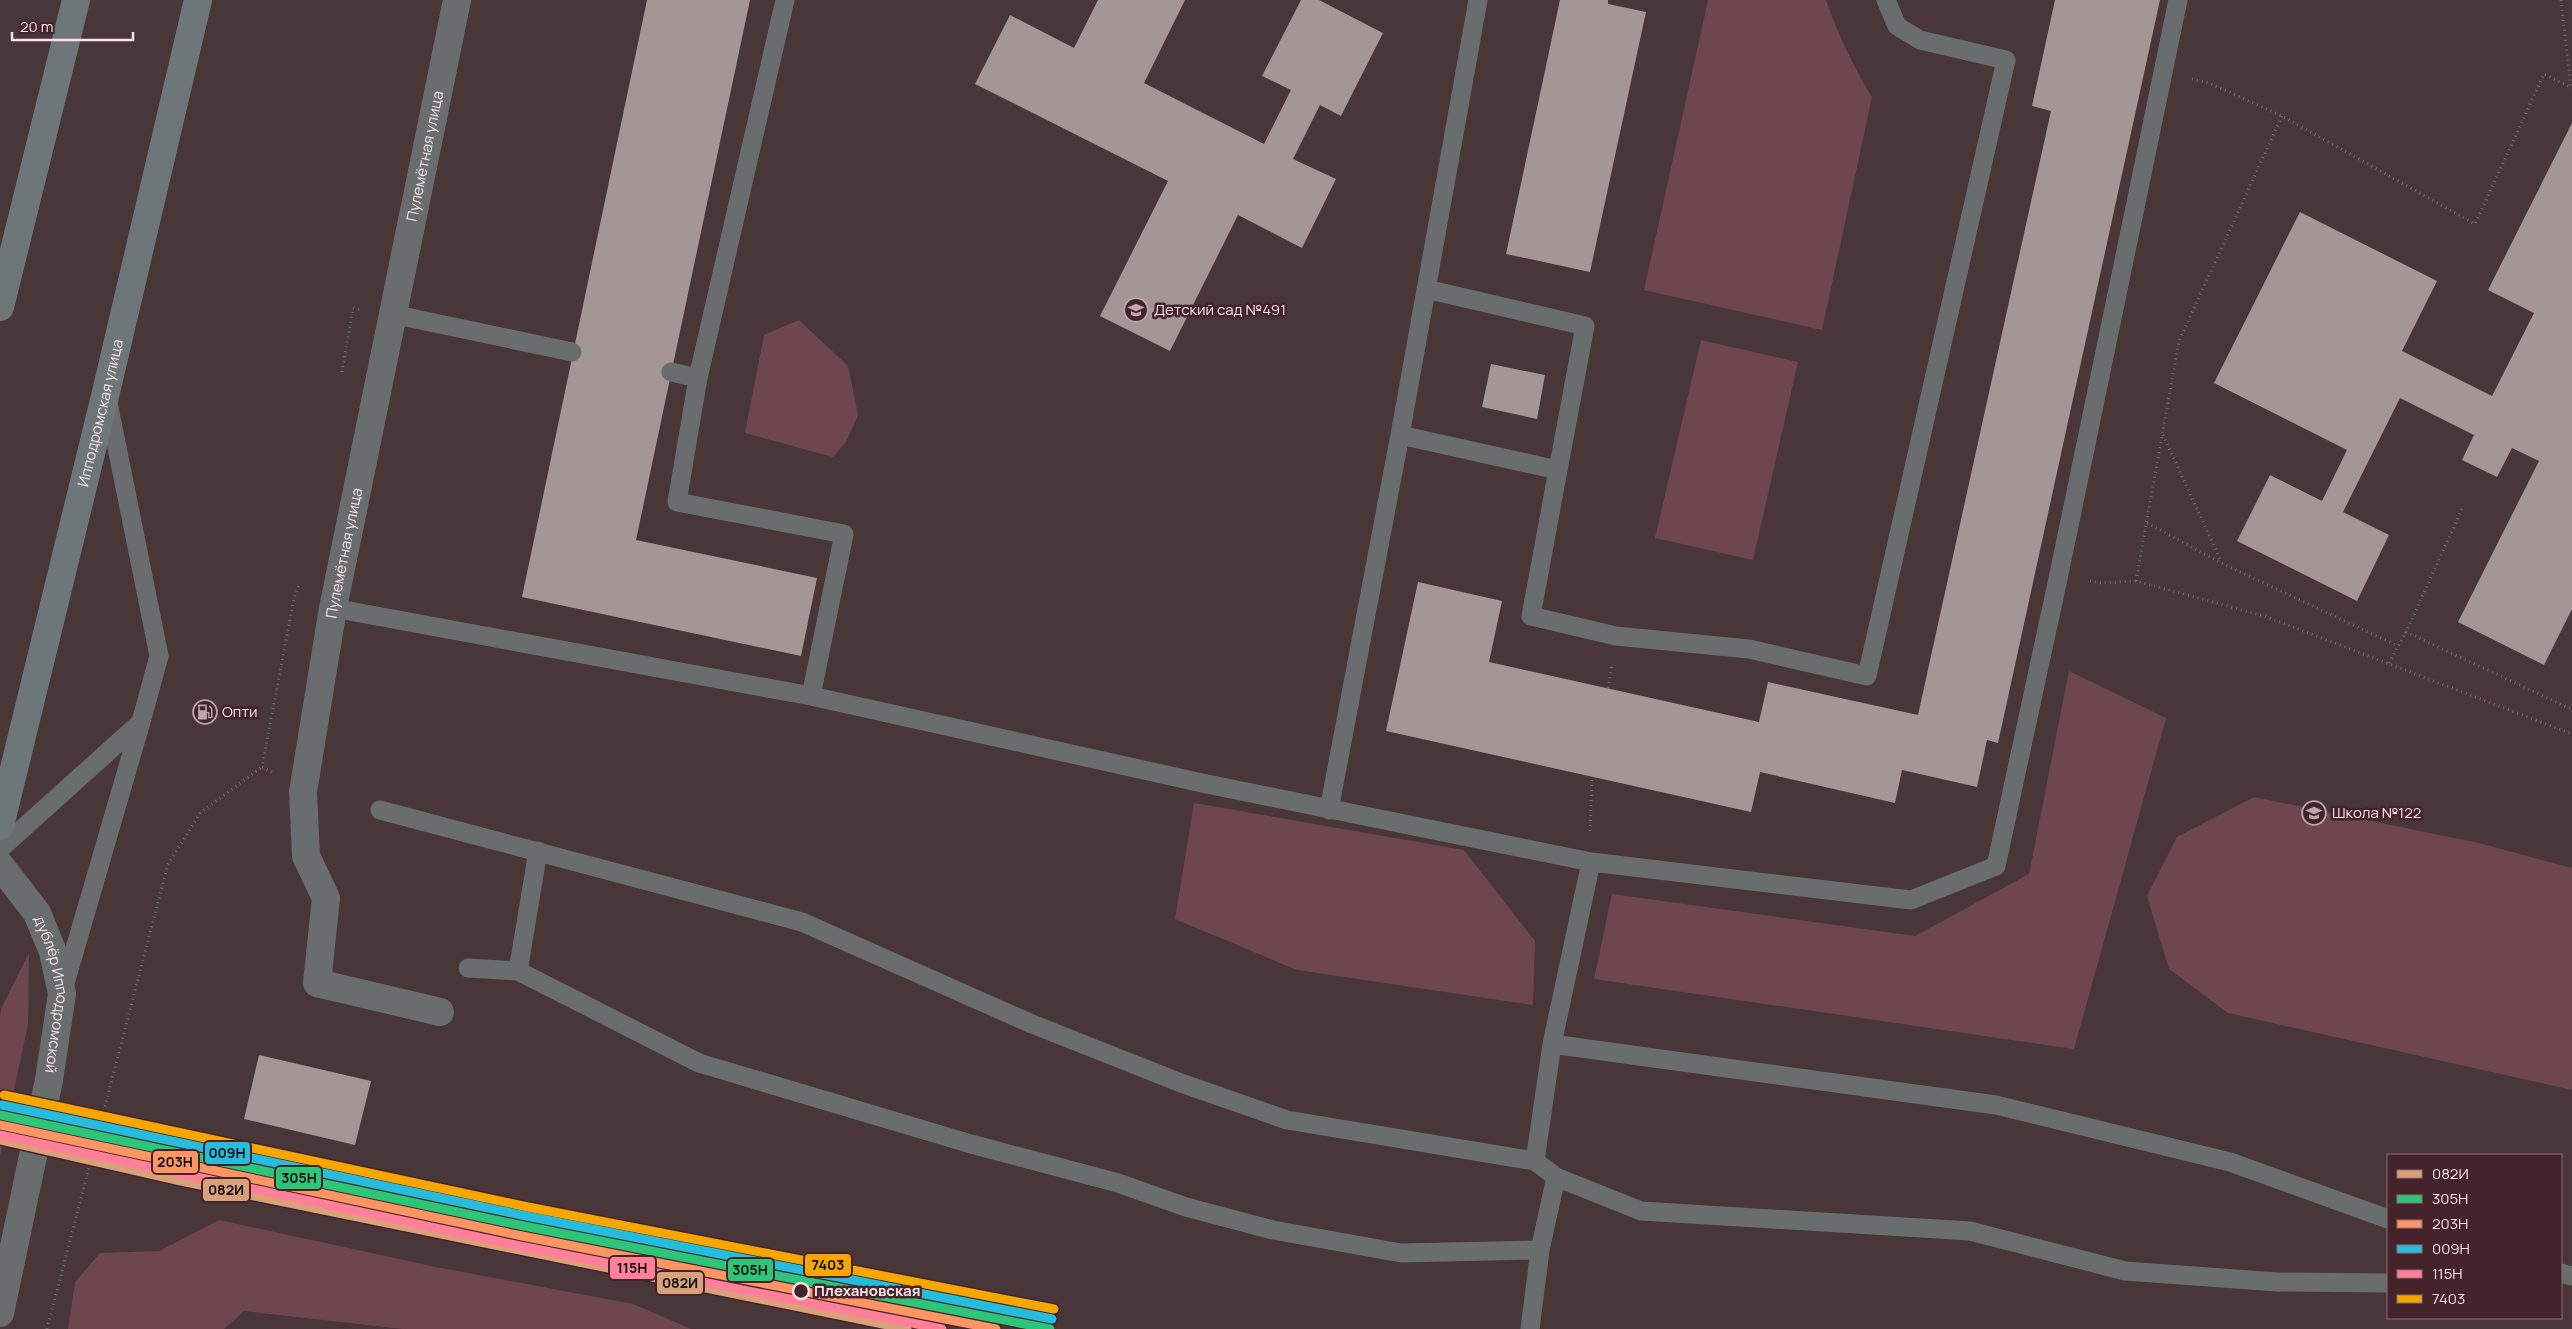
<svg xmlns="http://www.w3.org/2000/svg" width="2572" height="1329" font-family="Manrope,sans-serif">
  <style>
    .green { fill: #6e464e }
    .building { fill: #a59696 }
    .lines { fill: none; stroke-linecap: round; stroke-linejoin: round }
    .path { stroke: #747374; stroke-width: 3; stroke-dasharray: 1 4; stroke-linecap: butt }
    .service { stroke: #696d6d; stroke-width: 19 }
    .minor { stroke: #696d6d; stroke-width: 28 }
    .tertiary { stroke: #696d6d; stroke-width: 28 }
    .trunk { stroke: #6e7777; stroke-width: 28 }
    .rail-1-casing { stroke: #44242a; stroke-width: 12 }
    .rail-2-casing { stroke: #44242a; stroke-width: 12 }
    .rail-3-casing { stroke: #44242a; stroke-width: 12 }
    .rail-4-casing { stroke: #44242a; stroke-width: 12 }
    .rail-5-casing { stroke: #44242a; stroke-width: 12 }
    .rail-6-casing { stroke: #44242a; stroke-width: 12 }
    .rail-1 { stroke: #d9a179; stroke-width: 9 }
    .rail-2 { stroke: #2dc577; stroke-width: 9 }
    .rail-3 { stroke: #fb9564; stroke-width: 9 }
    .rail-4 { stroke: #26bcdd; stroke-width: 9 }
    .rail-5 { stroke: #ff8098; stroke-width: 9 }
    .rail-6 { stroke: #f7a600; stroke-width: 9 }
    .stop-dot { fill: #44242a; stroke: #fbe4e8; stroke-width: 2.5 }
    .labels { text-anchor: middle; stroke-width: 5; stroke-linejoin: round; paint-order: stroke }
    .street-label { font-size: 15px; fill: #fbe4e8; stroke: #44242a }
    .poi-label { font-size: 15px; fill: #fbe4e8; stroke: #44242a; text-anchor: start }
    .stop-label { font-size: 15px; font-weight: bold; fill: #fbe4e8; stroke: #44242a; text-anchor: start }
    .line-badge { stroke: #44242a; stroke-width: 2 }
    .pale-badge-label { font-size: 14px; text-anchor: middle; font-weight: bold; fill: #111 }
  </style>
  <rect width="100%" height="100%" fill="#483639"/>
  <path class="green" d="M1708,0H1826C1838,34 1853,66 1872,97L1822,330L1644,290Z
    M799,320L848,366L858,415L846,442L833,457L745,433L764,335Z
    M1701,340L1798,362L1753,560L1655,538Z
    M2069,671L2166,718L2074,1049L1594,979L1612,894L1915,936L2029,874Z
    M2254,797L2479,843L2572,868V1090L2228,1013L2169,969L2147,896L2177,837Z
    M1194,803L1464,850L1535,941L1533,1005L1297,970L1175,919Z
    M29,953L28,1024L0,1156V1017L2,1007Z
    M219,1220L436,1267L633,1304L691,1329H403L244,1311L224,1329H68L75,1282L100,1253L159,1251Z"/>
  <path class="building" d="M647,0H750L636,540L817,578L801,656L522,597Z
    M1098,0H1185L1144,83L1264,144L1291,90L1262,76L1301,0H1319L1383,33L1341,116L1320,105L1293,159L1336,179L1302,248L1238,215L1170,351L1100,316L1168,181L975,84L1010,15L1074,48Z
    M1560,0H1608V4L1646,12L1590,272L1506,254Z
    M2055,0H2160L1998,743L1987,740L1977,787L1902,770L1895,803L1760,772L1751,812L1386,731L1418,582L1502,601L1489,662L1759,722L1768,682L1918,715L2051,111L2032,106Z
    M2572,123V609L2544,665L2458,622L2539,461L2512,448L2497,477L2462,460L2474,435L2400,398L2343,512L2389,535L2357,601L2237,541L2270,475L2322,501L2347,450L2214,383L2300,212L2437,281L2402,351L2492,396L2534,313L2488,290Z
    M1491,364L1545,375L1537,419L1482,407Z
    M259,1055L371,1081L355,1145L244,1119Z"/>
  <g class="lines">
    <path class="path" d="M2561,0L2571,88
      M2192,79L2209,83L2282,116L2475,224L2544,74L2572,88
      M342,372L353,308L359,309
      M2163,435L2221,561
      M2462,509L2406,632L2569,708L2572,707
      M2147,523L2221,563L2398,646
      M2090,581L2101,583L2136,581L2264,616L2572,734
      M2136,581L2179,341L2282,116
      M2389,663L2406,632
      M1608,688L1612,666
      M272,772L262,767L294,598L300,583
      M1590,831L1592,776
      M47,1329L168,864L201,812L262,767"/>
    <path class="service" d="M785,0L698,378L677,502L844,534L811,696
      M1426,289L1585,326L1558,470
      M392,314L572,352
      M671,372L698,378
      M1400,435L1558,470L1531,616L1616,636L1749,649L1867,676L2006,60L1920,40L1897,26L1886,0
      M333,608L811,696L1202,783L1591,862L1911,900L1996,866L2059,574L2178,0
      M380,810L802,922L1032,1024L1181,1083L1287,1120L1535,1161
      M1329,810L1400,435L1478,0
      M0,849L141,722L159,656L107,398
      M468,968L518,971L699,1063L971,1144L1118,1183L1186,1207L1273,1230L1401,1253L1540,1250
      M518,971L538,851
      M63,990L141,722
      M1552,1044L1996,1105L2230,1162L2388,1219
      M1556,1177L1641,1211L1970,1231L2125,1271L2278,1282L2388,1283
      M2561,1273L2572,1276
      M1530,1329L1540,1250L1556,1177L1535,1161L1552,1044L1591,862"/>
    <path class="minor" id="s1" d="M440,1012L317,983L326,898L306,856L303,792L333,608L457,0"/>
    <path class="tertiary" id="s2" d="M0,865L37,913L53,952L62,994L49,1080L0,1313"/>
    <g class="trunk">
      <path d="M0,307L76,0"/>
      <path id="s3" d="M0,826L106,392L198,0"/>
    </g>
    <g class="rail-1-casing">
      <path id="rail-1" d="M0,1140L181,1181L907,1329"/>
    </g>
    <g class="rail-2-casing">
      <path id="rail-2" d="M0,1115L524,1226L1050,1329"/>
    </g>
    <g class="rail-3-casing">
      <path id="rail-3" d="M0,1125L522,1236L996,1329"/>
    </g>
    <g class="rail-4-casing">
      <path id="rail-4" d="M2,1105L526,1216L1052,1319"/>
    </g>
    <g class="rail-5-casing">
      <path id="rail-5" d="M0,1135L520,1246L942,1329"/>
    </g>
    <g class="rail-6-casing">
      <path id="rail-6" d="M4,1095L528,1207L1054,1309"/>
    </g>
    <use href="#rail-1" class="rail-1"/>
    <use href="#rail-2" class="rail-2"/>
    <use href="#rail-3" class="rail-3"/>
    <use href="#rail-4" class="rail-4"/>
    <use href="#rail-5" class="rail-5"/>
    <use href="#rail-6" class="rail-6"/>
  </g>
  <defs>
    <g id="school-ring" transform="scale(1.25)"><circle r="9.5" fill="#44242a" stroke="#bca7ab" stroke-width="1.5"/><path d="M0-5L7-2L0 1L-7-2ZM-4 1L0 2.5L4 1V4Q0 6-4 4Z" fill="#bca7ab"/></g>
    <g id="fuel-ring" transform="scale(1.25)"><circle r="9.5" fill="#44242a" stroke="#bca7ab" stroke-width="1.5"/><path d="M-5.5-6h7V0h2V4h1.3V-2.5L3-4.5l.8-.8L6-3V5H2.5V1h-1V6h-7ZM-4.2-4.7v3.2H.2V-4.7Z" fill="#bca7ab"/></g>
  </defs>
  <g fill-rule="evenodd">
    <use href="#school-ring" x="1136" y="310"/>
    <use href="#fuel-ring" x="205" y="712"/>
    <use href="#school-ring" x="2314" y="813"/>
  </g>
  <circle class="stop-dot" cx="801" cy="1291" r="8"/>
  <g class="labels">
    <g class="street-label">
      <text dy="5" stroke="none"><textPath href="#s1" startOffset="970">Пулемётная улица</textPath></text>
      <text dy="5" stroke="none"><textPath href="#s3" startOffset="425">Ипподромская улица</textPath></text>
      <text dy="5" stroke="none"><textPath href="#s1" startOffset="565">Пулемётная улица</textPath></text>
      <text dy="5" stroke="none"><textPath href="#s2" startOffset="145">дублёр Ипподромской</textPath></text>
    </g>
    <g class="poi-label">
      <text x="1154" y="315">Детский сад №491</text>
      <text x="222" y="717">Опти</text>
      <text x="2332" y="818">Школа №122</text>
    </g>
    <g class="stop-label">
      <text x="814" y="1296">Плехановская</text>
    </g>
  </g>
  <g class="line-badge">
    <rect x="204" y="1141" width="47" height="24" rx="5" fill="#26bcdd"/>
    <rect x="152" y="1150" width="47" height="24" rx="5" fill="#fb9564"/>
    <rect x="275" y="1166" width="47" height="24" rx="5" fill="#2dc577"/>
    <rect x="202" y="1178" width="48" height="24" rx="5" fill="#d9a179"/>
    <rect x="804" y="1253" width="48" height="24" rx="5" fill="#f7a600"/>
    <rect x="609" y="1256" width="47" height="24" rx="5" fill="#ff8098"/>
    <rect x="727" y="1258" width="47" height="24" rx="5" fill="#2dc577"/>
    <rect x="656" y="1271" width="48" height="24" rx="5" fill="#d9a179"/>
  </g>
  <g class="pale-badge-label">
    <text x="227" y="1158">009Н</text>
    <text x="175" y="1167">203Н</text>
    <text x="299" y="1183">305Н</text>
    <text x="226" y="1195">082И</text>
    <text x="828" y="1270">7403</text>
    <text x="632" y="1273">115Н</text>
    <text x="750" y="1275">305Н</text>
    <text x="680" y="1288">082И</text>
  </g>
  <rect x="2387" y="1154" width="175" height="165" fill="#44242a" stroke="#8d7176"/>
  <rect x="2397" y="1170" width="25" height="8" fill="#d9a179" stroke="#8d7176"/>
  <text x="2432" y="1179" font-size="15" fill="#fbe4e8">082И</text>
  <rect x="2397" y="1195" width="25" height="8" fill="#2dc577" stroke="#8d7176"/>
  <text x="2432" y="1204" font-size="15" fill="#fbe4e8">305Н</text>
  <rect x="2397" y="1220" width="25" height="8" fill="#fb9564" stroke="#8d7176"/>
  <text x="2432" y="1229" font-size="15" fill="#fbe4e8">203Н</text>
  <rect x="2397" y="1245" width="25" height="8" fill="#26bcdd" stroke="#8d7176"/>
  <text x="2432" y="1254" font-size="15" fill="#fbe4e8">009Н</text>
  <rect x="2397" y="1270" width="25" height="8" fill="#ff8098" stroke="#8d7176"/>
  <text x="2432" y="1279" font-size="15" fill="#fbe4e8">115Н</text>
  <rect x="2397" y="1295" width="25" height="8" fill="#f7a600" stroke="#8d7176"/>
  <text x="2432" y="1304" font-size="15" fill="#fbe4e8">7403</text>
  <path d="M12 32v8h121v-8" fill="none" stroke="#fbe4e8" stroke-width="2.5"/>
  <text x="20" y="32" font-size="15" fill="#fbe4e8" stroke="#44242a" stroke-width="4" paint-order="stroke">20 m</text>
</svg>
